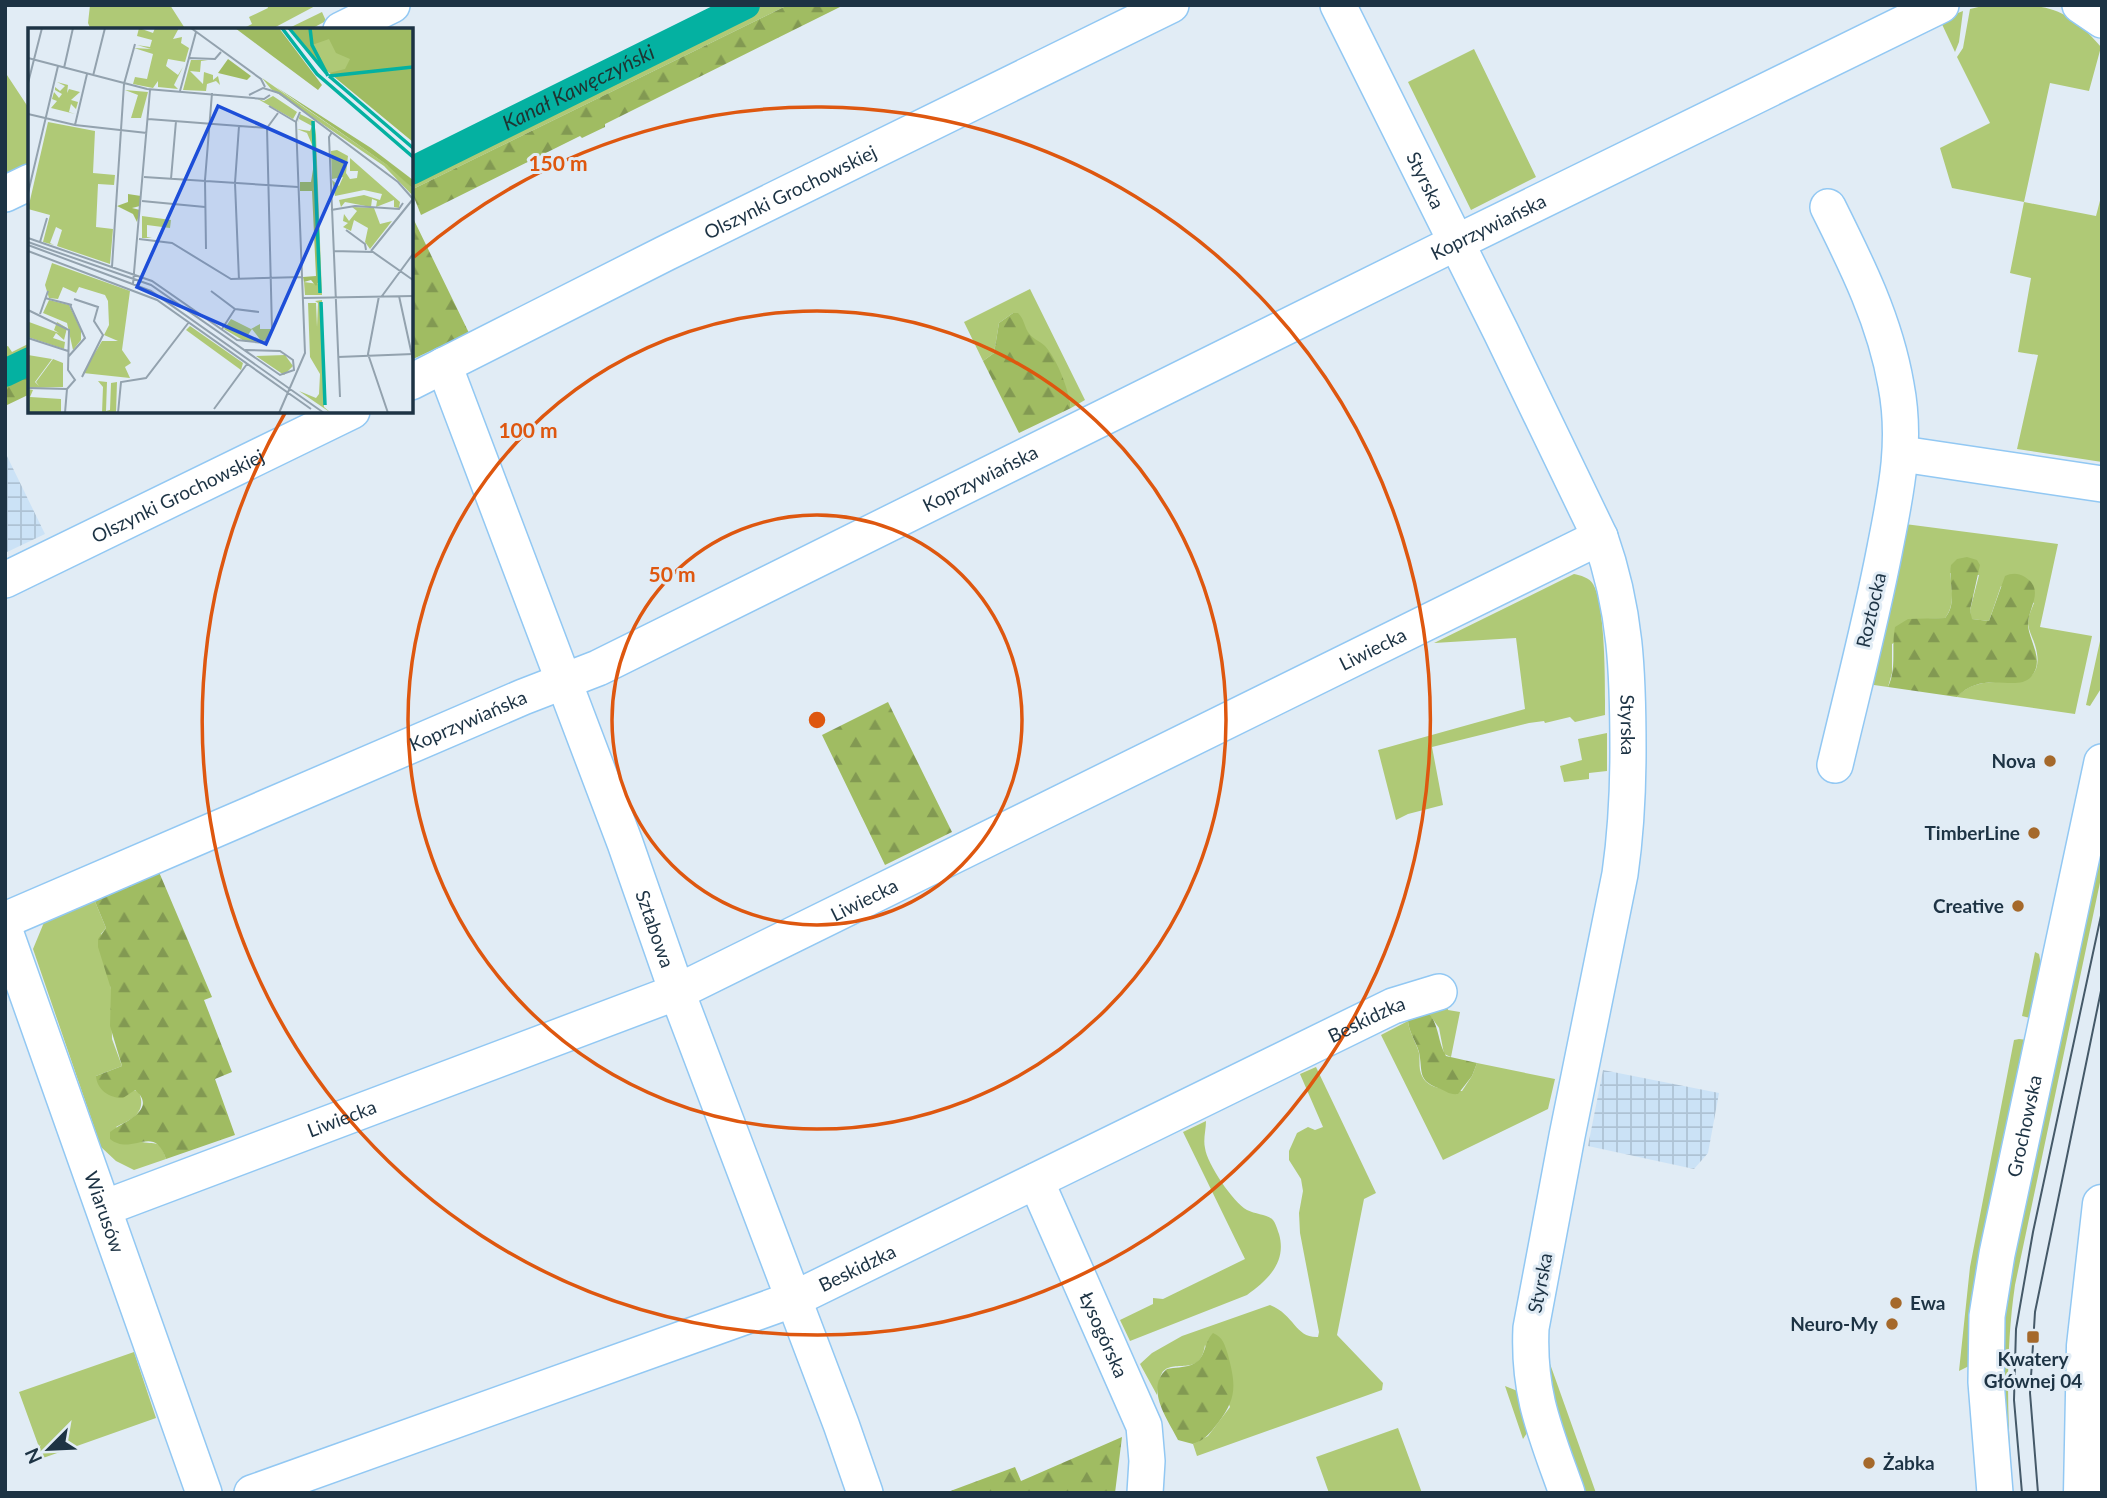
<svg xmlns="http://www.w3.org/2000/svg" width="2107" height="1498" font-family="Lato,sans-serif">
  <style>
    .industrial { fill: url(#industrial-grid) }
    .green { fill: #afc976 }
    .forest { fill: url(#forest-firs) }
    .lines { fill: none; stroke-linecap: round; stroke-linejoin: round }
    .canal { stroke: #04b1a1; stroke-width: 28 }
    .minor-casing { stroke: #92c8f3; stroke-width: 38 }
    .major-casing { stroke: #92c8f3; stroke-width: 41 }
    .minor { stroke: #fff; stroke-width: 35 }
    .major { stroke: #fff; stroke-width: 38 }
    .tram { stroke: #455968; stroke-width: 2 }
    .ring { fill: none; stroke: #de570f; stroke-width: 3.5 }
    .poi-dot { fill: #a5692b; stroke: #e1ecf5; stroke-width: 2.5 }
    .labels { text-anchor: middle; stroke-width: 6; stroke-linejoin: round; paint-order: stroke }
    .street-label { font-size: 19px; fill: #1d3344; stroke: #e1ecf5 }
    .poi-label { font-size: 19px; font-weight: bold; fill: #1d3344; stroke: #e1ecf5; text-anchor: end }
    .water-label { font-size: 21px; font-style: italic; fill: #1e3532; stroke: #e1ecf5 }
    .inset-river { fill: none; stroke: #04b1a1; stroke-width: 3.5 }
    .inset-road { fill: none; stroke: #93a2ae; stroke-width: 2 }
    .view { fill: #1d4ed8; fill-opacity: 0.15; stroke: #1d4ed8; stroke-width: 3.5 }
    .inset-edge { fill: none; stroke: #1d3344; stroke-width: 3.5 }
    .centre { fill: #de570f; stroke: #e1ecf5; stroke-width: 3.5 }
    .ring-label { font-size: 21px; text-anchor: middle; font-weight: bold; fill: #de570f; stroke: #e1ecf5; stroke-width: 6; stroke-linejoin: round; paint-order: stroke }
  </style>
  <defs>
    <pattern id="industrial-grid" width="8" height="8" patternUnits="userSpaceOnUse" patternTransform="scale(1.75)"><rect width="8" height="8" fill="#cbe2f6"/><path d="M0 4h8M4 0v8" fill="none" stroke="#aec2d4"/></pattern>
    <pattern id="forest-firs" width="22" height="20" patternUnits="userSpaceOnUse" patternTransform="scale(1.75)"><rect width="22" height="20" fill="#a0bc62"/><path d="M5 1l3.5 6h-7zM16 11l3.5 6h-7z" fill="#829952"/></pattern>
  </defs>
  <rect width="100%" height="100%" fill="#e1ecf5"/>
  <path class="industrial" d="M5,452L45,534L5,553Z
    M1603,1070L1719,1093L1708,1153L1694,1169L1588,1146Z"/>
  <path class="green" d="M90,5H170L186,30H91L88,23Z
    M267,5H317L270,30H240L252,24L249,17L268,8Z
    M722,5H788L411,190V158L473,130Z
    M1987,5C2043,5 2062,2 2101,47L2089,91L2050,83L2024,202L2096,216L2102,193V462L2017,449L2038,355L2018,352L2031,278L2010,273L2024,202L1952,188L1940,148L1990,123L1957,57L1963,48L1970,9Z
    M1963,11L1959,42L1955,52L1940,20Z
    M322,12L326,21L309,30H285Z
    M1474,49L1536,177L1471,210L1408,82Z
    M5,72L30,110V168L5,180Z
    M1030,289L1085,400L1071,408C1067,376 1045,360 1029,335C1023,325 1021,321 1013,313L999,323L994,353L983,361L964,322Z
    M30,343V367L5,380V347L8,346L12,352Z
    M1905,524L2058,544L2040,627L2092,636L2075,714L1957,697C1971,682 1986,682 2006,682C2032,683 2043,671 2035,645C2033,638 2029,632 2028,624C2028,616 2031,611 2034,603L2001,586L1989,621L1971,619L1970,610L1979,575L1950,573C1952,588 1955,606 1945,618L1928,619L1892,644V673L1888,687L1867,684Z
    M1574,574C1580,575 1590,578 1593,584C1606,606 1605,688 1605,715L1575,722L1570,717L1545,723L1544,721L1529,723L1432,747L1443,805L1408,814L1396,820L1378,750L1525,709L1516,638L1434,643Z
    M2102,632V687L2090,706L2086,705Z
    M1607,733V771L1589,773V779L1564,782L1560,766L1582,760L1578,739Z
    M2102,821V873L2015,1285C2006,1347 2007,1406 2011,1468H2003L1998,1337Z
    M94,899L106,928L101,934L111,989L112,1039L122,1066L96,1076L139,1092C147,1113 132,1119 116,1127C123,1131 133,1140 142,1142C158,1145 160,1139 166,1159L134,1170L116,1161L101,1147L33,949L45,920Z
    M2035,952L2039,954L2044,980L2034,1019L2022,1016Z
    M1446,1001L1448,1010L1460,1012L1451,1057L1444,1054L1439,1028L1427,1011Z
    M1408,1021C1409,1033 1416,1041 1419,1053C1420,1058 1419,1064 1420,1070C1424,1090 1445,1089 1462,1091L1472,1076L1477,1063L1555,1079L1548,1109L1443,1160L1381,1035Z
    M2019,1039L2028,1040L1969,1366L1959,1371L1970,1267L2014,1040Z
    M1316,1067L1376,1193L1364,1199L1337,1335L1383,1383L1382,1390L1197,1456L1193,1444L1208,1436L1230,1407L1205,1345C1200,1379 1173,1357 1162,1373C1159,1378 1158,1389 1157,1395L1140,1364L1152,1353L1182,1336L1270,1305C1295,1315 1295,1338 1318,1337L1319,1332L1300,1233L1299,1213L1303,1191L1301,1179L1289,1160V1151L1297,1133L1308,1127L1315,1130L1323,1127L1300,1074Z
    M1206,1121C1206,1130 1203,1139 1205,1148C1207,1164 1233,1202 1247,1210C1255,1214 1265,1214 1272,1219C1276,1223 1277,1229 1279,1234C1287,1262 1268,1280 1247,1295L1130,1341L1120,1320L1153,1304V1298L1163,1299L1245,1259L1183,1132Z
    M134,1352L156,1418L43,1458L19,1392Z
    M1549,1361L1596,1493H1586L1556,1408Z
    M1505,1386L1520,1392L1533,1424L1523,1439Z
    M1398,1428L1422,1493H1329L1316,1457Z"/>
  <path class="forest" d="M788,5H844L605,124V127L582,138L580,136L421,215L411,190Z
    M411,214L469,333L411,360Z
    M1013,313H1018C1024,319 1024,325 1028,332C1031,338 1040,341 1045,346C1057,359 1069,390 1071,408L1019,433L983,361L994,353L999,323Z
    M30,367V394L5,406V380Z
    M1967,557L1977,560L1980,565L1970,610L1972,619L1989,621L2005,576C2012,573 2018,573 2025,577C2046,590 2027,609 2028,626C2030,643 2045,661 2031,677C2016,693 1983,669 1957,697L1888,687C1897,669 1891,647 1895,627L1908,619L1945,618C1958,603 1948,582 1951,565L1957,559Z
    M888,702L952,832L885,865L822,735Z
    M159,872L212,997L204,1000L232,1072L215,1079L235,1135L166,1159C154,1122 132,1157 110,1139V1132C122,1122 159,1110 135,1090L123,1098C109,1098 97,1090 96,1076L122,1066L110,1026L111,989L98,947V939L106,928L94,899Z
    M1427,1011C1440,1025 1437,1041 1446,1056L1477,1063L1472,1076L1458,1094C1449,1095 1446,1091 1438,1088C1417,1080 1423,1071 1419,1052C1416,1041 1409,1033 1408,1021Z
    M1213,1333C1223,1337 1225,1345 1228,1355C1236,1385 1237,1398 1218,1423C1210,1433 1205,1440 1193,1444L1178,1440C1168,1420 1144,1388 1167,1369C1175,1367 1183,1368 1191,1365C1207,1359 1203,1343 1213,1333Z
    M1122,1437L1115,1493H945L1015,1467L1021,1481Z"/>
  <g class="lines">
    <g class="canal">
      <path id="s1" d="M411,171L746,5"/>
      <path d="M5,373L30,361"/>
    </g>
    <g class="minor-casing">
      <g id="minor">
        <path id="s2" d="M1338,5L1501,332L1600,537C1626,610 1628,673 1628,750C1628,792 1626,832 1620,874L1567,1136L1531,1328C1528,1394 1545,1431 1567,1493"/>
        <path d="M2080,5L2102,20"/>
        <path d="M341,30L392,5"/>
        <path d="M5,194L30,182"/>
        <path d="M1828,207C1857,265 1885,321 1896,385C1907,442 1896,492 1885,548C1871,621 1852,693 1835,765"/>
        <path id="s3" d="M444,365L625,843L677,992L841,1424L865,1493"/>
        <path id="s4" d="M411,382L666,253L1171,5"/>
        <path d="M1902,454L2102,484"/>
        <path id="s5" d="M5,580L352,411"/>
        <path id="s6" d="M5,920L523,697L598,668L1437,252L1941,5"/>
        <path id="s7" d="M5,931L204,1493"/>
        <path id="s8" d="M1036,1181L1144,1426L1147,1461L1145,1493"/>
        <path id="s9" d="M104,1208L677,992L1600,537"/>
        <path id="s10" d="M252,1493L794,1299L1393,1006L1439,992"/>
        <path id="s11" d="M1995,1493L1986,1382L1987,1316L1997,1254L2102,762"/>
      </g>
    </g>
    <g class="major-casing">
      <path id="major" d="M2083,1493L2086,1346L2102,1204"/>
    </g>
    <use href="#minor" class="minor"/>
    <use href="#major" class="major"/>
    <path class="tram" d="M2022,1493L2014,1400L2016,1329L2033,1232L2102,911
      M2038,1493L2030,1393L2035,1312L2102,986"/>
  </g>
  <g class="ring">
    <circle cx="817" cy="720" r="205"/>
    <circle cx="817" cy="720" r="409"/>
    <path d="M414 257A614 614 0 1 1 285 413"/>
  </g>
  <g class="poi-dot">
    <circle cx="2050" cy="761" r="7"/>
    <circle cx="2034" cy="833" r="7"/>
    <circle cx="2018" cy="906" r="7"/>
    <circle cx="1896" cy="1303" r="7"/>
    <circle cx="1892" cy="1324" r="7"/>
    <rect x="2026" y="1330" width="14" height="14" rx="3.5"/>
    <circle cx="1869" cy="1463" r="7"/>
  </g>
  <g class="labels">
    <g class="street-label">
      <text dy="7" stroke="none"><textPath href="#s2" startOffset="196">Styrska</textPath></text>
      <text dy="7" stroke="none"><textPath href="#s4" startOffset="424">Olszynki Grochowskiej</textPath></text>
      <text dy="7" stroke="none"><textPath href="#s6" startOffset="1638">Koprzywiańska</textPath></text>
      <text dy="7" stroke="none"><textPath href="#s6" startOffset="1071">Koprzywiańska</textPath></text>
      <text dy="7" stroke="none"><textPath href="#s5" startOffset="192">Olszynki Grochowskiej</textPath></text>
      <text transform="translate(1871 610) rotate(-77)" y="7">Roztocka</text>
      <text dy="7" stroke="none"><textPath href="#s9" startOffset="1388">Liwiecka</textPath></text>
      <text dy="7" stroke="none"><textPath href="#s6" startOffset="504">Koprzywiańska</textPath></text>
      <text dy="7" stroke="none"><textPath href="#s2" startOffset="784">Styrska</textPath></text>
      <text dy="7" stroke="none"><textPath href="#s9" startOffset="821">Liwiecka</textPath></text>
      <text dy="7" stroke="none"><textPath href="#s3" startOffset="602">Sztabowa</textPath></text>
      <text dy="7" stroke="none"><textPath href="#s10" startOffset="1213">Beskidzka</textPath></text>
      <text dy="7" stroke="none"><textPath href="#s9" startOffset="254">Liwiecka</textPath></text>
      <text dy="7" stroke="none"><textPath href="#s11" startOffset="371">Grochowska</textPath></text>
      <text dy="7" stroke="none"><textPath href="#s7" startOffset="298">Wiarusów</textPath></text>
      <text dy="7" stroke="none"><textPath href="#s10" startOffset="646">Beskidzka</textPath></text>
      <text transform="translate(1540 1283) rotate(-79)" y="7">Styrska</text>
      <text dy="7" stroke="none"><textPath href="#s8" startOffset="168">Łysogórska</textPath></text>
    </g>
    <g class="poi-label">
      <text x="2036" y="768">Nova</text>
      <text x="2020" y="840">TimberLine</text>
      <text x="2004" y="913">Creative</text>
      <text x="1910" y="1310" text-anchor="start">Ewa</text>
      <text x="1878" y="1331">Neuro-My</text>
      <text x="2033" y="1366" text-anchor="middle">Kwatery<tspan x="2033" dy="22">Głównej 04</tspan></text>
      <text x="1883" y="1470" text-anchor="start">Żabka</text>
    </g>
    <g class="water-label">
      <text dy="7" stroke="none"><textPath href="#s1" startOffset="187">Kanał Kawęczyński</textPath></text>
    </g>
  </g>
  <g transform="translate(28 28)">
    <rect width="385" height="385" fill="#e1ecf5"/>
    <path d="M111,0L125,5L127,0H151L145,11L154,9L153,15L161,20L157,34L140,31L138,38L150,47L155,39L146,57L150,61L130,59V53L125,60L105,56L107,49L119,51L125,26L106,20L123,21L109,17L122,19L124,12L109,8ZM163,32H180L173,33L172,44L162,43L175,56L176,44L185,47V52L190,48L192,57L188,53L179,56L178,63L155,62ZM234,50L365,141L385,161V168L356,138L243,61ZM29,54L40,57L39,65L41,61L52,64L43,72L50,74L48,81L43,76L41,84L47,86L23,80L29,73L24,71L26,64L31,70L34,66L27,62V59L32,63L37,58ZM97,62L120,64L113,90H103L110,67ZM245,68L269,84L265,91L228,70L236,73ZM272,86L286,93L288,107L294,267H277L276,254L290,256L285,119L279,105L269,101L282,103L284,98L271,91L269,98ZM20,94L67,103L65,145L87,147L86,157L70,156L68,199L85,201L82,236L29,218L34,202L28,199L22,215L26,217L15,214L22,187L0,181ZM309,122L320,128L318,145L322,151L329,150L330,143H322V130L372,174L371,180L366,179V172L348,179L349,173L344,171L343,179L317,174L313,179L311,172L336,167L352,172L354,166L336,162L307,168L304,152L311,158L315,149L304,151L303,123ZM324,179L346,180L352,196L364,193L342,221L337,214L340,200L326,192L323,203L315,199L320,195L315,193L316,186L321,193L329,183ZM114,188L143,192L142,200L119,197V209L124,210H114ZM24,235L102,263L94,322L103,335L97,339L102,350L55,345L74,313H90L76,307L81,297L80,273L77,267L51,259L48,265L35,259L30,271L21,270L17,257ZM301,271L294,272L296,379L303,385L271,363L288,370L291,366L292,346L282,329L280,275H288L289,299L290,275L287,273ZM21,272L41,277L53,302V312L45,322L39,295L15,285ZM203,291L223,301L232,296V301H243L242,307L234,314L224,301L220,307L233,314H218L196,301ZM29,294L39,300L36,312L28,305L25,310L37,314L36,321L0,309L1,294L31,305L26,302ZM162,298L215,335L213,342L158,302ZM0,327L24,331L7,354L11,358L8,354L25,331L35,335V359L0,360ZM257,327L265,338L256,347L228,328ZM70,353L79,354L78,383L82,382L83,355L89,354L88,385H74L75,359ZM0,361L5,362L2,369L33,371V385H0Z" fill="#afc976"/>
    <path d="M207,0H251L294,57L290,62ZM263,0H385V114L293,38ZM200,31L223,48L219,52L190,45ZM248,59L343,120L385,152V161L359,137ZM286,135L290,255L288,258L283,252L276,254L275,249L288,248L284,163H272V154H283ZM100,166L113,168L112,178L104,180L112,182L109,194L105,186L89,178L100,174Z" fill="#a0bc62"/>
    <path d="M301,11L308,25L322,31L317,41L301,45L284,17Z" fill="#afc976"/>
    <path class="inset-river" d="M254,0L289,46L385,129M261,0L299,46M282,0L284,17L300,48M301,48L385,120M301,48L385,39M285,93L292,265M293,274L297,377"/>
    <path class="inset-road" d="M163,0L233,51L237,59M0,30L119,61L236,71L242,67M160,30L187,31L193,24M36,40L45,0M65,48L77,0M0,55L14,0M152,63L168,4M221,67L235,60L251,65L370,154L385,171M241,78L268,94M0,86L47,97L119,105M120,91L239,100M47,97L59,46M211,98L207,155L211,252M304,104L301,109L312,369M116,149L270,159M143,151L148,93M0,165L30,38M114,173L177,179M303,182L327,178L371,181L375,175M318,202L337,216L338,222M0,210L124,253L209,312L236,315L244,302L239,100L250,85M111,211L144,215L203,251L274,249M0,214L123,257L252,347L266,342L265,332L252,323L217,322M12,214L19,190M0,217L123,263L296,385M178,221L177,152L184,65M0,223L129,272L283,381M305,223L345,224L385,252M343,223L385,171M84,239L96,56L107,16M105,256L122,62M183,263L207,281L231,284M351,268L340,326L360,385M354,268L385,226M371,268L385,332M17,270L44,277M275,270L385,268M46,271L70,279L66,293L75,307L54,349M0,282L41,302L40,342L47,352L39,361L37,385M12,286L20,263M194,301L207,281M0,310L40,323M40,329L57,310L42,277M310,329L385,326M0,360L39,361M186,381L219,336M90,385L93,354L118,350L161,294M251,385L277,325L268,94L272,84"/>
    <path class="view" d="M190,78L318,135L238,316L109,259Z"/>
    <rect width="385" height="385" class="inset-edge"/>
  </g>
  <circle cx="817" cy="720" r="10" class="centre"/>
  <g class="ring-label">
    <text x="558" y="171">150 m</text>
    <text x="528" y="438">100 m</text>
    <text x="672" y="582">50 m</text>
  </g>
  <rect width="2107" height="1498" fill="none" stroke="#1d3344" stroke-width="14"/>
  <g transform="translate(49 1449) rotate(246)" stroke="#e1ecf5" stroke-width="5" paint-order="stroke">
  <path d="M0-5L12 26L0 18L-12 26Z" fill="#1d3344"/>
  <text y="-10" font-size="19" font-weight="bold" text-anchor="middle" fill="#1d3344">N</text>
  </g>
</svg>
